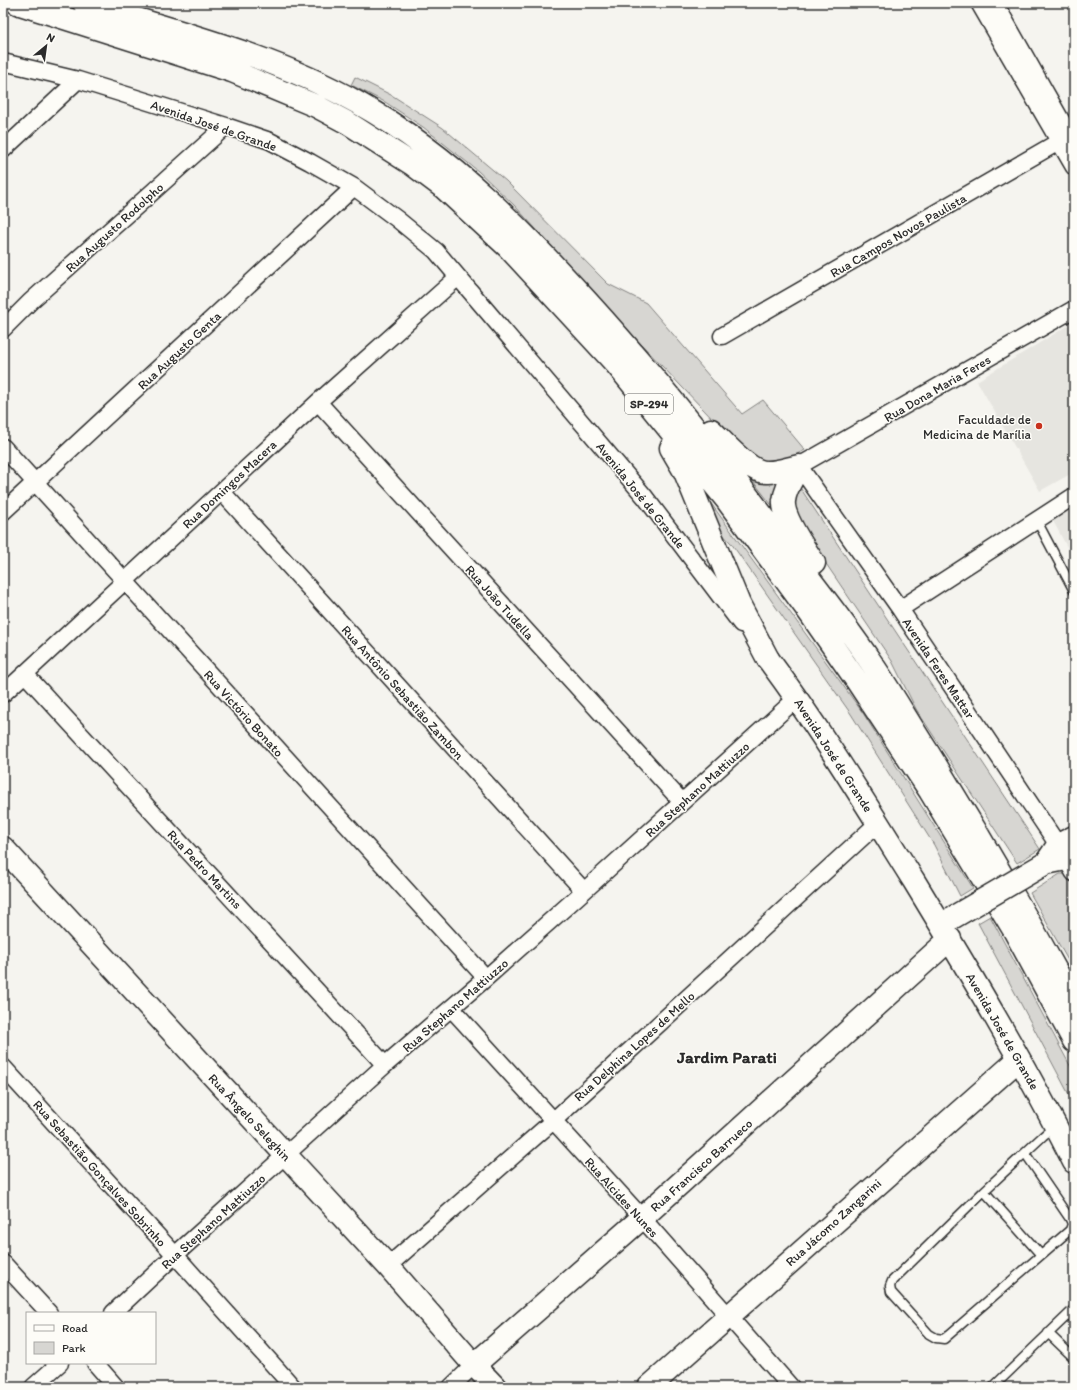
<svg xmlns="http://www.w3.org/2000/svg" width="1077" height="1390" font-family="Itim,sans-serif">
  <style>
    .built { fill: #e6e5e0 }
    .green { fill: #d7d6d2; stroke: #81807e }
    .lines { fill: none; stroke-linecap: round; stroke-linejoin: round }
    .lane-casing { stroke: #2b2b2b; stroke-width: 11 }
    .street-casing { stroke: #2b2b2b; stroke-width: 19 }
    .secondary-casing { stroke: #2b2b2b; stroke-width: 25 }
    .highway-casing { stroke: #2b2b2b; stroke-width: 25 }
    .lane { stroke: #fdfcf7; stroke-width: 8 }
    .street { stroke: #fdfcf7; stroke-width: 16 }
    .secondary { stroke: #fdfcf7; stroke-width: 22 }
    .highway { stroke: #fdfcf7; stroke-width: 22 }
    .secondary-bridge-casing { stroke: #2b2b2b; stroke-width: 25; stroke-linecap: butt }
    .secondary-bridge { stroke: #fdfcf7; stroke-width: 22 }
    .poi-dot { fill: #c8321e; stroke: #fdfcf7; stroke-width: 1.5 }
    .labels { text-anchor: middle; stroke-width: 3; stroke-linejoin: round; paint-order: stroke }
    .shield { fill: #fdfcf7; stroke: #6a6a68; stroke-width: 1 }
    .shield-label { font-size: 12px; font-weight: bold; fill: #2b2b2b }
    .street-label { font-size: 13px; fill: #2b2b2b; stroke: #fdfcf7 }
    .poi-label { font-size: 13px; fill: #2b2b2b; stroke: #fdfcf7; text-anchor: end }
    .district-label { font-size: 17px; font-weight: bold; fill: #2b2b2b; stroke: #fdfcf7 }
  </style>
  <rect width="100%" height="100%" fill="#f5f4ef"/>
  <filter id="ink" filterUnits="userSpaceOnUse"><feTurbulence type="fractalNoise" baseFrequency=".025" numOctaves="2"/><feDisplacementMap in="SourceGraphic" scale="8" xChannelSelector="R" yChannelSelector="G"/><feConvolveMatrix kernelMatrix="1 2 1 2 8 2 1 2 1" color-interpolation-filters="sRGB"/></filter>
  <g filter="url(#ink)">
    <path class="built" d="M1074,322V472L1040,491L977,381Z
      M1074,506V560L1052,519Z"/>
    <path class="green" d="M355,77L393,96L443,128L506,181L608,284L646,303L742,414L763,400L805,450L789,458L763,464L744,452L641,344L514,205L478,171L423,127L385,102L351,85Z
      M745,471L789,473L782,518Z
      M797,483L1040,849L1017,863L916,709L892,661L795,518L793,490Z
      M702,491L863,713L973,888L960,896L934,845L851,714L731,543L715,526Z
      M1060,874C1067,874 1070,875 1074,882V971L1030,893Z
      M990,916L1074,1073V1104L978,923Z"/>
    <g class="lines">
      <g class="lane-casing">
        <path id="lane" d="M1036,519L1074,591
          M1025,1153L1070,1219L1072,1224L1070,1230L944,1339L936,1338L929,1334L891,1292L890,1286L892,1281L984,1191L1043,1136L1055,1126
          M984,1191L1041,1255
          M1048,1333L1074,1358
          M993,1387L1074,1309"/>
      </g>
      <g class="street-casing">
        <path id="street" d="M979,3L1074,167
          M995,3L1074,143
          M3,62L78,80L226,126L270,141L310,162L354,187L397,219L436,251L645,497L741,624
          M3,150L78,80
          M1074,309L799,466L900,609L1058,845L1074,873
          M3,329L31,301L226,126
          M722,336L1074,133
          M318,402L682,802
          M3,447L486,978
          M222,492L584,891
          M3,512L354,187
          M900,609L1074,496
          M25,674L385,1065
          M3,694L318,402L458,277
          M451,1008L642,1218L791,1387
          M3,1067L175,1255L293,1387
          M3,1263L49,1313
          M388,1266L553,1121L878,823
          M113,1313L175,1255L385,1065L486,978L584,891L797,698
          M95,1363L116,1387
          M33,1387L60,1363
          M451,1387L474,1365"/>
      </g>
      <g class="secondary-casing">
        <path id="secondary" d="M768,659C821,730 867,806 914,881C970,973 1026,1066 1074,1162
          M3,848L388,1266L474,1365L495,1387
          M1046,863L1058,845L1074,837
          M1046,863L1066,859L1074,855
          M474,1365L642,1218L950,939
          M649,1387L1019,1059"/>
      </g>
      <g class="highway-casing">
        <path id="highway" d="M17,3L232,71L316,106L348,123L412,164L444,188L508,247L617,365L726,499L809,612L857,681L930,791L1014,930L1074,1041
          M84,3C177,32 273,55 358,103C456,158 529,237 603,319C671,395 734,476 794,558C819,592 845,624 868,658C889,688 907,720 927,751C978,833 1027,917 1074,1003
          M711,430C724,442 750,474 768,472C778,472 789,468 799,466
          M671,448L685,472L739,604L768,659
          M799,466C794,477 785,488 784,501C782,517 805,549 814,563"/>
      </g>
      <use href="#lane" class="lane"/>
      <use href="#street" class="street"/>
      <use href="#secondary" class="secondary"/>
      <use href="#highway" class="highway"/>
      <g class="secondary-bridge-casing">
        <path id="secondary-bridge" d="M952,918L1046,863"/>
      </g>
      <use href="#secondary-bridge" class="secondary-bridge"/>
    </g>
  </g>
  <circle class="poi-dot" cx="1039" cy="426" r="4"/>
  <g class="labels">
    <rect class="shield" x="625" y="394" width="48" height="20" rx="3"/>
    <g class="shield-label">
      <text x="649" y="408">SP-294</text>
    </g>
    <g class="street-label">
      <text transform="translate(214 125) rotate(19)" y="5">Avenida José de Grande</text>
      <text transform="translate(114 227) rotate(-42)" y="5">Rua Augusto Rodolpho</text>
      <text transform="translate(898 235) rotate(-30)" y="5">Rua Campos Novos Paulista</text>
      <text transform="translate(179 350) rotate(-43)" y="5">Rua Augusto Genta</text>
      <text transform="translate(937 388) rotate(-30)" y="5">Rua Dona Maria Feres</text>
      <text transform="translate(229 484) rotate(-43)" y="5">Rua Domingos Macera</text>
      <text transform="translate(641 495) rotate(51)" y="5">Avenida José de Grande</text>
      <text transform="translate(500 602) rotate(48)" y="5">Rua João Tudella</text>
      <text transform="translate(939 668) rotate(56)" y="5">Avenida Feres Mattar</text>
      <text transform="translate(403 692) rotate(48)" y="5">Rua Antônio Sebastião Zambon</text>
      <text transform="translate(244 713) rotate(48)" y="5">Rua Victório Bonato</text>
      <text transform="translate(834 755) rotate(57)" y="5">Avenida José de Grande</text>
      <text transform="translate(697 789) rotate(-42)" y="5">Rua Stephano Mattiuzzo</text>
      <text transform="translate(205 869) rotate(47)" y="5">Rua Pedro Martins</text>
      <text transform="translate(455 1005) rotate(-41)" y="5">Rua Stephano Mattiuzzo</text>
      <text transform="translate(1003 1031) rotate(60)" y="5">Avenida José de Grande</text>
      <text transform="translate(634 1046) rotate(-42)" y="5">Rua Delphina Lopes de Mello</text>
      <text transform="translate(250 1117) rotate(47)" y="5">Rua Ângelo Seleghin</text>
      <text transform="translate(701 1165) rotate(-42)" y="5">Rua Francisco Barrueco</text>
      <text transform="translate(100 1173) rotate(48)" y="5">Rua Sebastião Gonçalves Sobrinho</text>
      <text transform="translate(622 1197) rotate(48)" y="5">Rua Alcides Nunes</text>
      <text transform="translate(213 1221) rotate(-42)" y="5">Rua Stephano Mattiuzzo</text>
      <text transform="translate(833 1222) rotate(-42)" y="5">Rua Jácomo Zangarini</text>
    </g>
    <g class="poi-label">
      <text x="1031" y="424">Faculdade de<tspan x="1031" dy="15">Medicina de Marília</tspan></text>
    </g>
    <g class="district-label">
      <text x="727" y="1063">Jardim Parati</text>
    </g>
  </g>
  <rect width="1077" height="1390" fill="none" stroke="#fdfcf7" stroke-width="16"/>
  <rect x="8" y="8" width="1061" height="1374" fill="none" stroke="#2b2b2b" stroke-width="1.5" filter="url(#ink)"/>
  <rect x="26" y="1312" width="130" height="52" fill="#fdfcf7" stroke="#a9a8a5"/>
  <rect x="34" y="1325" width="20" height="6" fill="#fdfcf7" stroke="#a9a8a5"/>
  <text x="62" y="1332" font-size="12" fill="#2b2b2b">Road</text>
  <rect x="34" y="1342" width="20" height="12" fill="#d7d6d2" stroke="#a9a8a5"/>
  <text x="62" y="1352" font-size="12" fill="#2b2b2b">Park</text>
  <g transform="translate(46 46) rotate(29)" stroke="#fdfcf7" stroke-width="3" paint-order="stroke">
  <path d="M0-3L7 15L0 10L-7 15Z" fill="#2b2b2b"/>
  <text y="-6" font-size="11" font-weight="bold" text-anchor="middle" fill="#2b2b2b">N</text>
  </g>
</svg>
